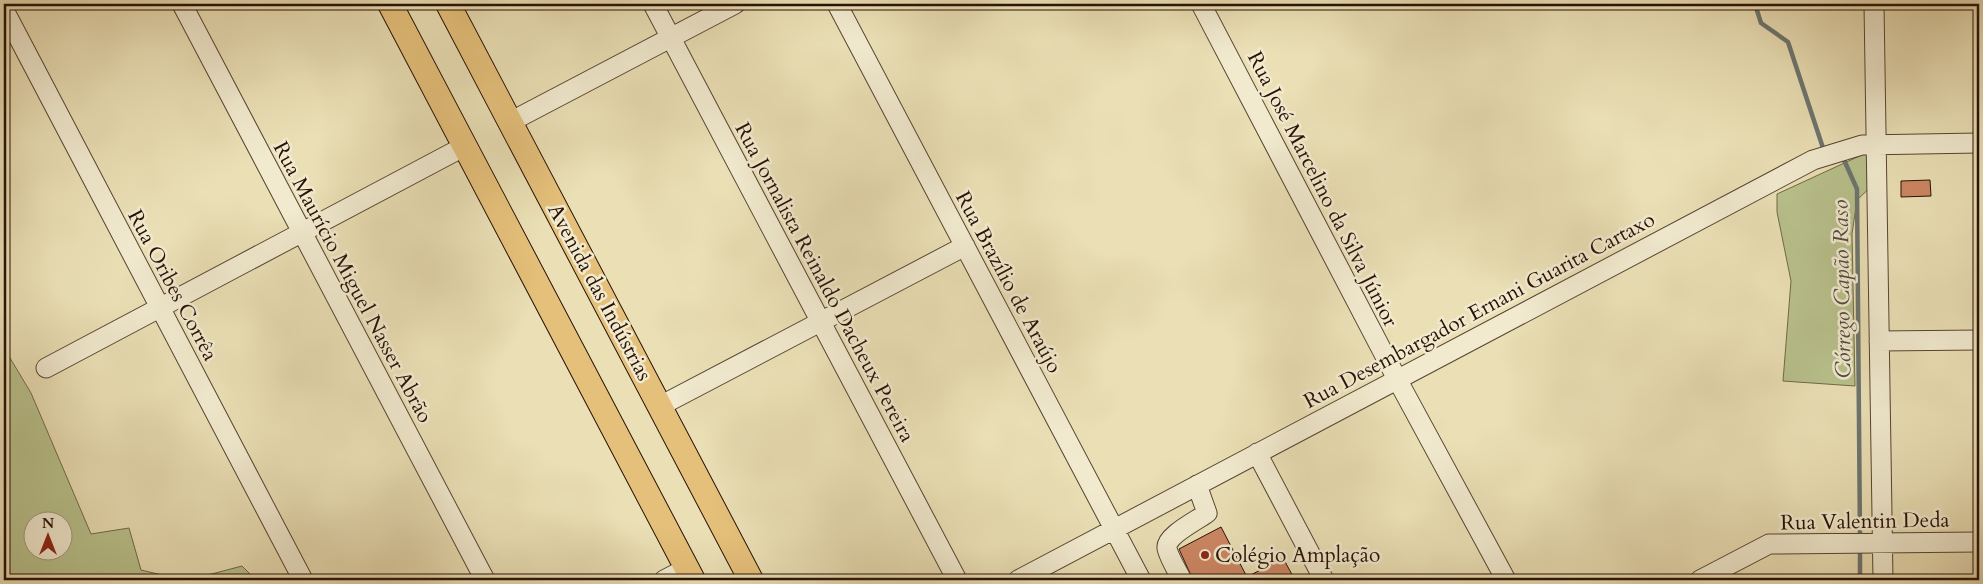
<svg xmlns="http://www.w3.org/2000/svg" width="1983" height="584" font-family="Cardo,serif">
  <style>
    .green { fill: #b8c18c; stroke: #706948; fill-rule: evenodd }
    .lines { fill: none; stroke-linecap: round; stroke-linejoin: round }
    .stream { stroke: #6d7670; stroke-width: 4.5 }
    .building { fill: #cc8663; stroke: #281105 }
    .minor-casing { stroke: #584431; stroke-width: 21 }
    .major-casing { stroke: #281105; stroke-width: 26 }
    .minor { stroke: #f1eacf; stroke-width: 19 }
    .major { stroke: #e5c07a; stroke-width: 24 }
    .poi-dot { fill: #8f2418; stroke: #f1eacf; stroke-width: 2 }
    .labels { text-anchor: middle; stroke-width: 5; stroke-linejoin: round; paint-order: stroke }
    .street-label { font-size: 21px; fill: #281105; stroke: #f1eacf }
    .poi-label { font-size: 21px; fill: #281105; stroke: #f1eacf; text-anchor: start }
    .water-label { font-size: 22px; font-style: italic; fill: #504c43; stroke: #f1eacf }
  </style>
  <rect width="100%" height="100%" fill="#eadfb5"/>
  <filter id="stains"><feTurbulence type="fractalNoise" baseFrequency=".004" numOctaves="4"/><feColorMatrix values="0 0 0 0 .2 0 0 0 0 .09 0 0 0 0 .02 0 0 0 .5 -.17"/></filter>
  <radialGradient id="worn" r=".72"><stop offset=".6" stop-color="#630" stop-opacity="0"/><stop offset="1" stop-color="#630" stop-opacity=".3"/></radialGradient>
  <path class="green" d="M1866,153L1875,183L1857,200L1852,234L1855,386L1783,381L1791,281L1777,212V194Z
    M7,353L31,393L91,534L129,528L141,570L183,580H4V370ZM32,522H62V552H32Z
    M242,566L256,580H189Z"/>
  <g class="lines">
    <path class="stream" d="M1755,4L1761,23L1788,42L1824,151
      M1840,159L1844,160L1857,189L1860,538
      M1860,549V580"/>
  </g>
  <path class="building" d="M1930,180L1931,196L1901,197V181Z
    M1221,527L1247,577L1283,558L1295,580H1193L1179,549Z"/>
  <g class="lines">
    <g class="minor-casing">
      <path id="minor" d="M182,4L485,580
        M653,4L957,580
        M837,4L1141,580
        M1201,4L1397,379L1506,580
        M1874,4L1883,580
        M4,10L303,580
        M510,122L735,4
        M1879,341L1979,340
        M46,368L465,146
        M660,406L965,246
        M1257,453L1324,580
        M664,580L687,568
        M1018,580L1813,160L1862,145L1979,143
        M1182,580C1178,572 1168,556 1167,548C1165,536 1198,520 1207,513L1197,485
        M1700,580L1769,544L1979,542"/>
    </g>
    <g class="major-casing">
      <path id="major" d="M390,4L693,580
        M448,4L751,580"/>
    </g>
    <use href="#minor" class="minor"/>
    <use href="#major" class="major"/>
  </g>
  <circle class="poi-dot" cx="1205" cy="555" r="5"/>
  <g class="labels">
    <g class="street-label">
      <text transform="translate(1323 189) rotate(63)" y="7">Rua José Marcelino da Silva Júnior</text>
      <text transform="translate(353 282) rotate(62)" y="7">Rua Maurício Miguel Nasser Abrão</text>
      <text transform="translate(825 282) rotate(62)" y="7">Rua Jornalista Reinaldo Dacheux Pereira</text>
      <text transform="translate(1009 282) rotate(62)" y="7">Rua Brazílio de Araújo</text>
      <text transform="translate(173 285) rotate(62)" y="7">Rua Oribes Corrêa</text>
      <text transform="translate(600 292) rotate(62)" y="7">Avenida das Indústrias</text>
      <text transform="translate(1479 310) rotate(-28)" y="7">Rua Desembargador Ernani Guarita Cartaxo</text>
      <text transform="translate(1865 521) rotate(-1)" y="7">Rua Valentin Deda</text>
    </g>
    <g class="poi-label">
      <text x="1215" y="562">Colégio Amplação</text>
    </g>
    <g class="water-label">
      <text transform="translate(1841 289) rotate(-91)" y="8">Córrego Capão Raso</text>
    </g>
  </g>
  <rect width="1983" height="584" fill="none" stroke="#eadfb5" stroke-width="20"/>
  <rect x="5" y="5" width="1973" height="574" fill="none" stroke="#281105" stroke-width="2.5"/>
  <rect x="10" y="10" width="1963" height="564" fill="none" stroke="#281105"/>
  <g transform="translate(48 536)"><circle r="24" fill="#f1eacf" stroke="#a1937e"/>
  <path d="M0-4L9 19L0 12L-9 19Z" fill="#8f2418"/>
  <text y="-8" font-size="14" font-weight="bold" text-anchor="middle" fill="#281105">N</text>
  </g>
  <rect width="100%" height="100%" filter="url(#stains)"/>
  <rect width="100%" height="100%" fill="url(#worn)"/>
</svg>
